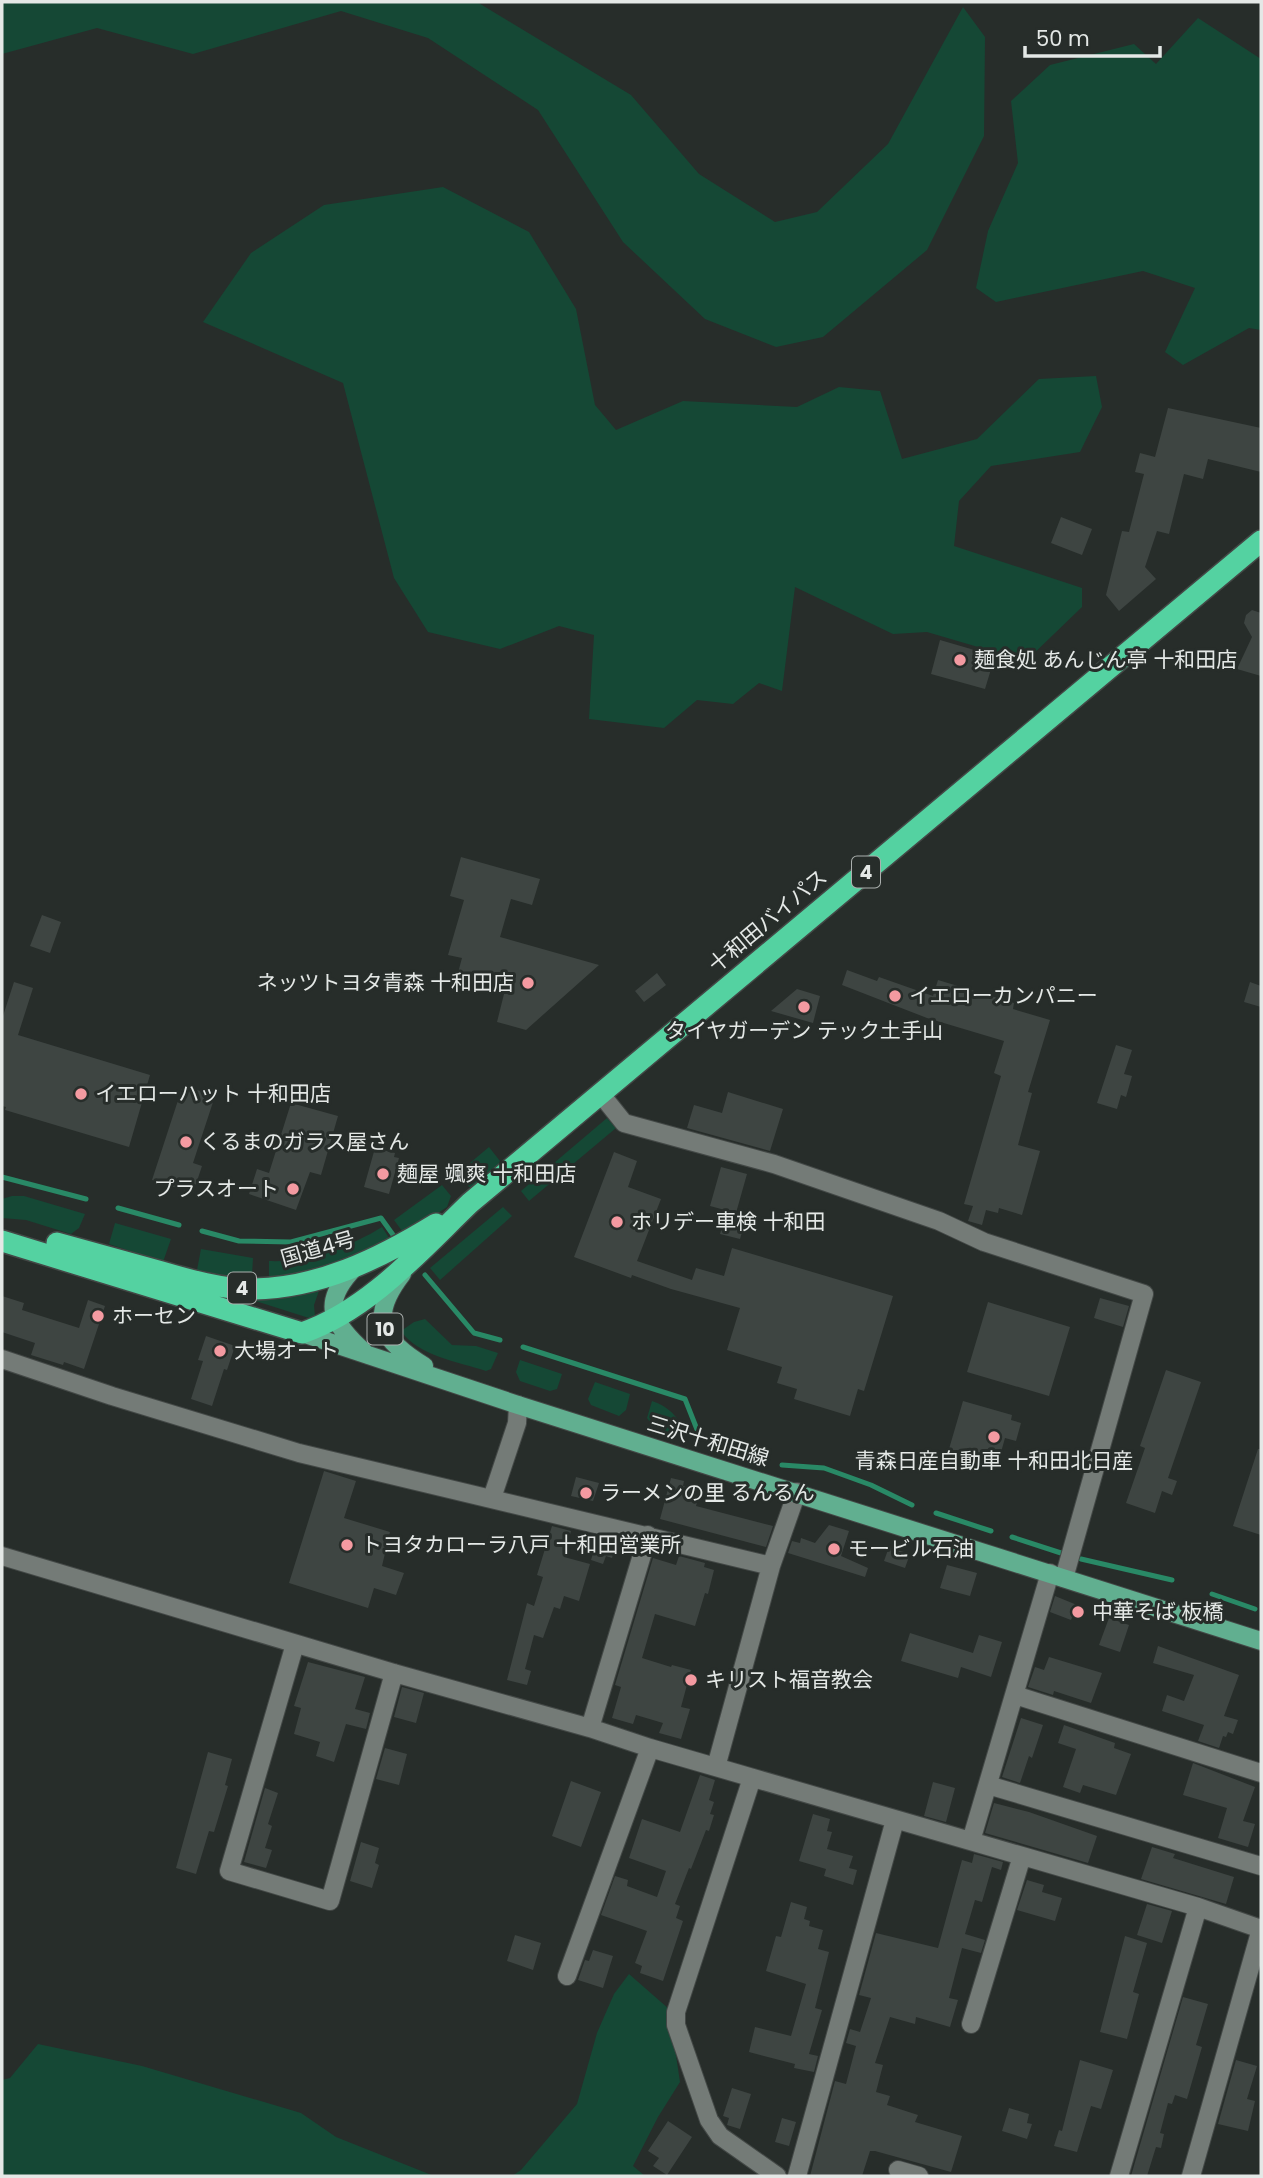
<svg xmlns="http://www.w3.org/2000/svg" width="1263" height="2178" font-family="Poppins,'Noto Sans JP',sans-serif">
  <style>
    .green { fill: #154835 }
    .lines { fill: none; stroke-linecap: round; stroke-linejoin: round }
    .stream { stroke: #298966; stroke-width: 5 }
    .building { fill: #3e4542 }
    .minor-casing { stroke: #434846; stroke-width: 20 }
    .major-casing { stroke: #434846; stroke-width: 20 }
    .highway-casing { stroke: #434846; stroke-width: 24 }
    .minor { stroke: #747b77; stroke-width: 18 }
    .major { stroke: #61af90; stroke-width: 18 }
    .highway { stroke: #54d2a1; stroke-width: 21 }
    .poi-dot { fill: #f49aa1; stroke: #272d2a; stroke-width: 2.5 }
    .labels { text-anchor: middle; stroke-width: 6; stroke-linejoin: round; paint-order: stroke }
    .shield { fill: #272d2a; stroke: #abb0ae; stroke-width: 2 }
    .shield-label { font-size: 19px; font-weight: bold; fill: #e4e8e6 }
    .poi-label { font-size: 21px; fill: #e4e8e6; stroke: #272d2a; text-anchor: start }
    .street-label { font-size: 21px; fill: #e4e8e6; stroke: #272d2a }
  </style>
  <rect width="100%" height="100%" fill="#272d2a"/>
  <path class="green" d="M2,2H477L631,95L699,174L775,222L817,212L888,144L963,7L985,37L984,136L927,250L823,337L776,347L705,319L623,242L538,110L428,38L341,11L193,54L97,28L2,54Z
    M1198,18L1261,59V330L1249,328L1183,365L1165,352L1195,288L1143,271L996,302L976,288L988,231L1018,163L1011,101L1050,65L1134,44L1156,64Z
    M443,187L529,232L576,309L595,405L616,430L683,401L797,407L839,387L880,391L902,459L977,439L1039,379L1096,376L1102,407L1080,452L991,466L959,501L954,546L1082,588V607L1026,661L927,632L893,634L795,587L782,691L759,683L733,704L697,700L664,728L589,719L594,635L559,626L500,649L428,632L394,578L343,383L203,322L251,253L324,205Z
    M607,1118L616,1128L529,1201L521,1191Z
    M489,1147L500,1161L498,1168L476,1187H469L458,1173Z
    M442,1185L451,1196L447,1207L405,1235L394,1220Z
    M12,1196H24L85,1214L79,1228L71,1234L26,1220L2,1218V1199Z
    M503,1207L512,1216L440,1280L430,1268Z
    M115,1223L171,1239L163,1262L109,1244Z
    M382,1227L391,1241L324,1272L269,1278V1261C305,1263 352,1246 382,1227Z
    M201,1249L253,1258L252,1275L233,1277L197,1270Z
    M320,1288L314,1305L315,1317L312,1319L246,1298Z
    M425,1319L452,1345L476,1346L498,1353L491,1369L486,1371C459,1362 418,1356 401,1331L414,1322Z
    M520,1360L562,1374L557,1389L550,1391L520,1381L516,1372Z
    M595,1382L630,1394L626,1410L619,1416L591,1405L588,1399Z
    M652,1401C670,1407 683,1420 684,1439C670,1434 655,1431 647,1418Z
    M629,1974L669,2009L680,2082L658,2117L633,2166L645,2176H512L521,2170L577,2104L597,2033L614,1994Z
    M38,2044L142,2066L301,2113L336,2137L434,2176H2V2080L10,2078Z"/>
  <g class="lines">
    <path class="stream" d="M2,1177L86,1199
      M118,1208L179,1225
      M202,1231L239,1241L291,1242L381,1218L396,1239
      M425,1275L474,1333L500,1340
      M523,1347L685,1399L700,1437L757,1456
      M782,1465L824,1468L871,1485L912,1505
      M936,1513L991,1531
      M1012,1537L1061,1553
      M1081,1559L1172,1580
      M1212,1594L1255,1609"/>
  </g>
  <path class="building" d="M1168,408L1261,428V472L1208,459L1203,479L1184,474L1169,534L1157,531L1145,567L1156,579L1119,611L1106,595L1122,531L1129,532L1144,474L1135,472L1140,453L1155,457Z
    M1061,517L1092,529L1082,555L1051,543Z
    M1252,610L1261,613V676L1237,669L1252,637L1244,623L1246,615Z
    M940,640L995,656L985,689L931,674Z
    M461,857L540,879L532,905L511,899L500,937L599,965L526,1030L497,1022L504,994L456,980L462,958L448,955L464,900L450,896Z
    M42,915L61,922L50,953L30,946Z
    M847,970L877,981L879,977L933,996L938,980L1014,1003L1013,1009L1050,1020L1028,1092L1032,1093L1018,1145L1040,1151L1022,1215L999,1208L998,1213L986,1210L982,1225L968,1221L973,1206L964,1204L1001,1076L994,1073L1004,1041L927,1018L842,985Z
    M657,973L666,985L644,1002L635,991Z
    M14,982L33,988L18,1035L150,1075L129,1147L5,1110L6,1107L2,1106V1019Z
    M1250,982L1261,986V1007L1244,1002Z
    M797,989L820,996L813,1023L771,1011Z
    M1116,1045L1132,1050L1124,1074L1132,1076L1126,1097L1121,1095L1117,1109L1097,1103Z
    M183,1085L215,1096L193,1163L202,1166L193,1193L152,1180Z
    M728,1092L783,1109L770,1151L687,1128L694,1105L722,1113Z
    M291,1103L338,1116L321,1175L310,1172L296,1210L249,1194L257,1169L269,1173Z
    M375,1148L395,1153L394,1157L399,1158L389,1194L364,1187Z
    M614,1152L637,1161L628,1187L661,1199L637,1261L692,1280L696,1268L724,1276L732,1248L893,1296L864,1391L858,1389L850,1416L794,1399L797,1389L777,1383L782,1367L727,1350L740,1308L671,1289L632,1275L631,1278L574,1257Z
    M721,1167L747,1174L736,1213L710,1206Z
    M725,1217L745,1222L740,1239L720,1234Z
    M2,1296L24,1303L22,1310L79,1328L88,1300L105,1306L84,1369L64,1362L63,1365L31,1355L35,1343L2,1332Z
    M1100,1298L1129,1306L1123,1327L1094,1318Z
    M988,1302L1070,1327L1049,1396L967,1372Z
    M206,1336L235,1346L227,1370L224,1369L212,1406L191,1399L203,1361L198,1360Z
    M1166,1370L1201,1382L1168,1478L1177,1481L1172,1495L1162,1491L1155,1513L1126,1503L1145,1448L1140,1446Z
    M963,1401L1012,1415L1011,1420L1021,1423L1016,1441L1005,1438L998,1463L949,1449Z
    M1258,1449H1261V1535L1233,1526Z
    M324,1471L356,1481L344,1518L390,1532L382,1566L404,1573L396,1595L374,1588L368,1608L289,1583Z
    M576,1477L599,1483L593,1501L571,1496Z
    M671,1478L684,1481L683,1486L690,1488L688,1492L693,1493L692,1498L698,1499L696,1506L773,1526L766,1547L660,1519Z
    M829,1525L849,1531L841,1556L868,1568L865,1577L788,1553L792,1541L800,1543L801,1538L815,1543Z
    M552,1526L571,1531L564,1557L590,1564L579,1601L564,1596L560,1609L554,1607L543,1638L534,1635L525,1669L531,1671L527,1685L507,1680L527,1603L534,1606L543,1577L537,1575Z
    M598,1536L618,1541L612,1558L606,1556L603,1564L591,1560Z
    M889,1547L910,1554L905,1568L884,1561Z
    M679,1556L705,1563L704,1567L714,1570L708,1594L705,1593L695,1626L655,1614L642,1658L671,1667L672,1665L691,1670L681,1707L690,1709L681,1739L659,1733L663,1723L636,1715L633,1724L612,1718L621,1687L615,1685L653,1558L676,1565Z
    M947,1565L977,1573L970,1596L940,1588Z
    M1055,1596L1077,1605L1071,1620L1050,1612Z
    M1109,1618L1129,1625L1120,1652L1099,1645Z
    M910,1633L973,1653L979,1635L1002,1642L991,1677L961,1667L958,1678L901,1661Z
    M1158,1646L1239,1675L1224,1716L1238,1720L1233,1734L1228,1732L1226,1737L1223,1736L1219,1748L1198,1741L1204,1725L1162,1711L1167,1695L1184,1701L1194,1675L1153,1663Z
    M1049,1657L1102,1673L1091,1703L1054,1691L1053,1695L1028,1687L1035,1667L1044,1670Z
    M308,1662L365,1677L355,1709L370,1713L366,1729L346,1724L334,1762L316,1756L320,1742L294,1734L301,1708L294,1706Z
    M402,1687L424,1693L416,1723L394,1717Z
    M1021,1718L1043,1725L1032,1758L1029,1756L1020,1783L1002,1777Z
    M1064,1725L1115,1743L1114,1748L1131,1754L1116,1795L1083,1785L1080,1793L1063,1787L1076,1749L1058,1743Z
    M385,1748L407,1754L399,1785L376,1779Z
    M208,1752L232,1759L225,1785L228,1786L214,1832L209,1831L196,1874L176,1868Z
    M1193,1763L1255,1787L1243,1821L1255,1824L1248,1847L1218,1838L1227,1808L1183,1795Z
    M700,1775L715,1780L709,1800L714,1802L710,1814L714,1815L709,1831L706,1830L691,1869L689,1868L675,1904L680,1906L676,1918L683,1921L663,1981L640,1973L642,1966L635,1963L647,1931L601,1915L615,1876L628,1880L627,1886L657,1897L666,1871L629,1858L642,1819L680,1832Z
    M571,1781L601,1792L581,1847L552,1836Z
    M933,1782L955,1788L946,1822L924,1816Z
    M265,1788L278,1793L268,1824L272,1826L265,1848L272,1850L266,1868L244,1862Z
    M994,1803L1029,1812L1097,1836L1088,1863L985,1833Z
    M813,1814L830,1819L827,1831L832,1832L827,1849L853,1856L849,1868L857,1870L853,1885L824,1876L826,1869L799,1861Z
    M361,1842L379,1848L375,1863L379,1865L372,1888L350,1881Z
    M1152,1847L1175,1854L1173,1858L1234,1877L1226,1904L1141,1879Z
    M974,1854L1003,1862L1001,1870L992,1867L982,1902L975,1900L965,1934L985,1940L981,1953L962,1948L949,1998L958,2000L950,2027L916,2017L915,2024L890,2017L875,2063L883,2065L876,2092L890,2096L887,2105L918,2115L915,2122L962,2136L951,2172L875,2151H870L862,2176H810L835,2081L846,2084L856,2046L846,2043L850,2029L860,2032L871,1998L859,1995L876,1933L938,1948L962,1860L972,1863Z
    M1027,1880L1044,1885L1042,1892L1062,1898L1055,1921L1017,1910Z
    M791,1902L807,1907L804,1919L810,1921L809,1926L823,1930L818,1949L829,1952L815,2008L822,2010L809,2054L818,2056L814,2072L794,2068L795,2064L749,2052L755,2027L791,2036L806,1984L766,1971L776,1936L781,1937Z
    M1147,1904L1172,1911L1162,1943L1137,1935Z
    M515,1935L541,1943L533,1970L507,1961Z
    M1125,1936L1147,1943L1133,1992L1139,1994L1127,2039L1100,2032Z
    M593,1950L613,1956L603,1988L578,1980L585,1960L589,1961Z
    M1183,1997L1208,2004L1196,2045L1202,2047L1187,2099L1175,2095L1172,2104L1168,2103L1160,2133L1164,2134L1161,2148L1156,2147L1147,2176H1131Z
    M1080,2060L1113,2070L1101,2109L1091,2106L1077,2152L1054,2146L1059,2130L1062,2131Z
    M1236,2060L1257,2066L1247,2099L1255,2101L1248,2131L1218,2124Z
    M732,2088L751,2094L740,2129L727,2125L729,2118L723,2116Z
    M1009,2108L1029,2114L1027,2123L1032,2124L1027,2139L1002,2131Z
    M782,2118L796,2122L789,2146L775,2142Z
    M668,2121L692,2137L667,2175L653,2166L659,2158L648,2151Z"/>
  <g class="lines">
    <g class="minor-casing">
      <path id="minor" d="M600,1093L624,1123L774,1164L939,1221L984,1242L1144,1294L1064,1578
        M2,1359L112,1396L299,1453L771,1566
        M492,1498L517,1423L518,1405
        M2,1556L394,1673L590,1728L650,1748L1198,1907L1261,1929
        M295,1644L229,1871L330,1901L394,1673
        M1015,1695L1261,1773
        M590,1728L648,1535
        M716,1767L771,1566L797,1492
        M752,1778L676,2012V2025L709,2120L720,2136L777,2176
        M988,1785L1261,1866
        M971,1841L1050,1573
        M567,1976L650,1748
        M971,2024L1022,1856
        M898,2170L919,2176
        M797,2176L895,1820
        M1119,2176L1198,1907
        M1191,2176L1261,1929"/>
    </g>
    <g class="major-casing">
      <path id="major" d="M355,1267C320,1303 331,1322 364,1352
        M402,1274C368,1318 381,1340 424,1366
        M302,1333L518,1405L1261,1641"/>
    </g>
    <g class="highway-casing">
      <path id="highway" d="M2,1241L302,1333C369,1310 420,1251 470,1203L1261,541
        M57,1243C90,1252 123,1261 155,1270C186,1279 218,1289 250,1289C318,1289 379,1259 436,1224"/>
    </g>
    <use href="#minor" class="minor"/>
    <use href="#major" class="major"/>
    <use href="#highway" class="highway"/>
  </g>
  <g class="poi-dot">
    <circle cx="960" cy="660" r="7"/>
    <circle cx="528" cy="983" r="7"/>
    <circle cx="895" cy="996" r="7"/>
    <circle cx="804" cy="1007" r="7"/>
    <circle cx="81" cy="1094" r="7"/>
    <circle cx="186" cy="1142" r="7"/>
    <circle cx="383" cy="1174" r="7"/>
    <circle cx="293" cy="1189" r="7"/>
    <circle cx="617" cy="1222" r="7"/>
    <circle cx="98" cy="1316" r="7"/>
    <circle cx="220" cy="1351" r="7"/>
    <circle cx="994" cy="1437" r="7"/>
    <circle cx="586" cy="1493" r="7"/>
    <circle cx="347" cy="1545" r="7"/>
    <circle cx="834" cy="1549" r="7"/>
    <circle cx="1078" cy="1612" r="7"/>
    <circle cx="691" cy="1680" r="7"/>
  </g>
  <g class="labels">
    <g class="shield">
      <rect x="852" y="856.5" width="28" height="31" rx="5"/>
      <rect x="228" y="1272.5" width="28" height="31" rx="5"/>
      <rect x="367.5" y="1313.5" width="35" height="31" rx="5"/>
    </g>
    <g class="shield-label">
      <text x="866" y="879">4</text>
      <text x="242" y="1295">4</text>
      <text x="385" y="1336">10</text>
    </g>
    <g class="poi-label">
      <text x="974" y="667">麺食処 あんじん亭 十和田店</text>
      <text x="514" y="990" text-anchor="end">ネッツトヨタ青森 十和田店</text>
      <text x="909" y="1003">イエローカンパニー</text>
      <text x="804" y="1038" text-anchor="middle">タイヤガーデン テック土手山</text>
      <text x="95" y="1101">イエローハット 十和田店</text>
      <text x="200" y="1149">くるまのガラス屋さん</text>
      <text x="397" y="1181">麺屋 颯爽 十和田店</text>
      <text x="279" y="1196" text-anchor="end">プラスオート</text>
      <text x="631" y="1229">ホリデー車検 十和田</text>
      <text x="112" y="1323">ホーセン</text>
      <text x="234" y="1358">大場オート</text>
      <text x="994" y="1468" text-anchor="middle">青森日産自動車 十和田北日産</text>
      <text x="600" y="1500">ラーメンの里 るんるん</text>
      <text x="361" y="1552">トヨタカローラ八戸 十和田営業所</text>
      <text x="848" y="1556">モービル石油</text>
      <text x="1092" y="1619">中華そば 板橋</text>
      <text x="705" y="1687">キリスト福音教会</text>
    </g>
    <g class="street-label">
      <text transform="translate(768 921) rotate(-40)" y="7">十和田バイパス</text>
      <text transform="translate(318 1249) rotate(-16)" y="7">国道4号</text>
      <text transform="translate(708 1441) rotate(17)" y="7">三沢十和田線</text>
    </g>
  </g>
  <rect width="1263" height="2178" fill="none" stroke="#e4e8e6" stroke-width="7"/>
  <path d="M1025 46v10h135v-10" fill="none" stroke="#e4e8e6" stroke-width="3.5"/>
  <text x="1036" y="46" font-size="21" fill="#e4e8e6" stroke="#272d2a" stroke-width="5" paint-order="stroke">50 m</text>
</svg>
